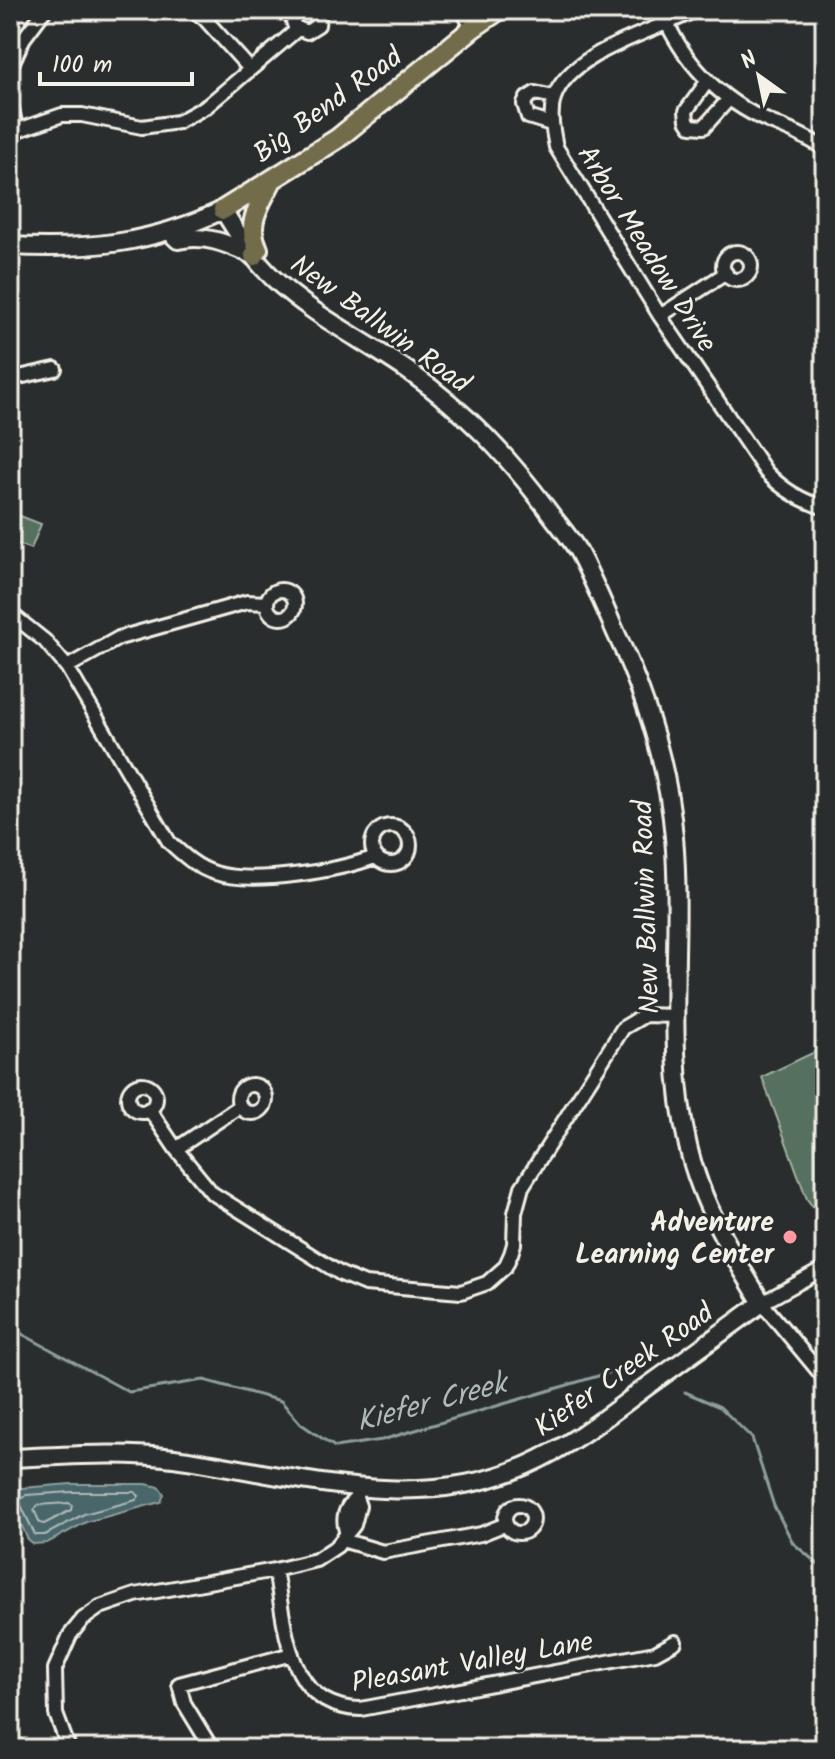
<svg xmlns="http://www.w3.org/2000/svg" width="835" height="1759" font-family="Kalam,sans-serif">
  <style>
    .green { fill: #546f5e; stroke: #a4b0a3; stroke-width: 2 }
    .water { fill: #48666b; stroke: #8d9e9d; stroke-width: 2 }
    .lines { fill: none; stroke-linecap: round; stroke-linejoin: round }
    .shore { stroke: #afb9b6; stroke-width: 2 }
    .stream { stroke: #8d9e9d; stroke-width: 3 }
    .street-casing { stroke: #f4f1e8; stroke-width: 18 }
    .secondary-casing { stroke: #f4f1e8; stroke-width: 22 }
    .primary-casing { stroke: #f4f1e8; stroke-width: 24 }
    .street { stroke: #2a2d2e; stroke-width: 12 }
    .secondary { stroke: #2a2d2e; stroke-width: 16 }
    .primary { stroke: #726c4b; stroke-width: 18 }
    .poi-dot { fill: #ff9aa2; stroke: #2a2d2e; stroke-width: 3 }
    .labels { text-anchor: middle; stroke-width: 6; stroke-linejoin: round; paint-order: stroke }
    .street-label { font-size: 28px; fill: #f4f1e8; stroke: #2a2d2e }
    .poi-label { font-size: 28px; font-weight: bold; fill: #f4f1e8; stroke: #2a2d2e; text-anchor: end }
    .water-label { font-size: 30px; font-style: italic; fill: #afb9b6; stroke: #2a2d2e }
  </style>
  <rect width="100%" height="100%" fill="#2a2d2e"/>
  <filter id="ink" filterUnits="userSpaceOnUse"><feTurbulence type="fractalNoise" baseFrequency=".0125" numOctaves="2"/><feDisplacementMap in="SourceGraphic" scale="16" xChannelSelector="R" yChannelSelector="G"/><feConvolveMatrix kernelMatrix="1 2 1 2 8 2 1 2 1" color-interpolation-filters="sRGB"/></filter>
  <g filter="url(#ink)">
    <path class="green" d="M10,512L41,524L31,549L10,541Z
      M825,1047V1223L807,1199L762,1077Z"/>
    <path class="water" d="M71,1484H146L159,1487L164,1494L161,1502L86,1522L47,1543L33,1544L28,1540L10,1499L22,1488Z"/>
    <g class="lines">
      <path class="shore" d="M72,1492H135L139,1496L136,1500L84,1514L45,1535H35L20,1503L21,1499L26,1495Z
        M69,1503L72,1505L71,1510L44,1524L40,1523L34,1510L38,1505Z"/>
      <path class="stream" d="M10,1241L15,1264L10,1269
        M10,1324L22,1334
        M10,1338L22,1334L129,1392L204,1380L281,1401L301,1424L335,1447L382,1440L608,1373
        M685,1392L720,1407L752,1438L774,1506L793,1543L825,1570"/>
      <g class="street-casing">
        <path id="street" d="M192,10L204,18L250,69
          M295,10L292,18L295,27L307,32L318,25L319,16L316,10
          M462,10L473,28
          M661,10C682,61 719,100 770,122C790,130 807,137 825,149
          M695,10C655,32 570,51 554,98C549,114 553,131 556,147L660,316L766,472C783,490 802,501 825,508
          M10,68L24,38L45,10
          M707,82L686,111L687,120L691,126L704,127L729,99
          M10,100L17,132
          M551,124L528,117L524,104L527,98L535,93L554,97
          M10,133L62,115H82L142,127L178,122L207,106L298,29
          M723 266a14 14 0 1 1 28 0a14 14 0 1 1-28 0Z
          M660,316L726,273
          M10,379L55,369
          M267 604a14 14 0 1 1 28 0a14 14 0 1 1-28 0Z
          M10,613L45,641L67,667L169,842C182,854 197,868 215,873C253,885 338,871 375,857
          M67,667L119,638L247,602L267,603
          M372 845a19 19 0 1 1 38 0a19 19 0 1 1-38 0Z
          M128 1098a14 14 0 1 1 28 0a14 14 0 1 1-28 0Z
          M238 1099a14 14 0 1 1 28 0a14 14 0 1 1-28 0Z
          M149,1109L176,1149L212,1193L341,1274L365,1284L461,1292L487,1283L505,1267L511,1254L514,1244L515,1213L522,1187L623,1028L645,1015L674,1016
          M176,1149L240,1106
          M825,1268L762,1303L825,1379
          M505 1519a14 14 0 1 1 28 0a14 14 0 1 1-28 0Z
          M346,1531C342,1517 345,1508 356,1498
          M342,1540L383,1552L481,1534L506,1524
          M275,1570C286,1626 286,1709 361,1709L655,1653L675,1642
          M69,1749L56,1714L55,1669L70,1635L83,1619L100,1607L135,1595L275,1570L316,1560L337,1546L354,1525L359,1506L356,1498L357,1488
          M212,1749L184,1703L179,1684L292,1654"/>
      </g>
      <g class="secondary-casing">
        <path id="secondary" d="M174,236L178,240C205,234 226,243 250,254
          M10,246C90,250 150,244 223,210C238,234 252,258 273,278C313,316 366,341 411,373C466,412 507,455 547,509C557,523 569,536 578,551C592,577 604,606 616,633C646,697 668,766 674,837C683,940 664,1044 688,1146C701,1203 732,1254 762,1303C725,1330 687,1358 649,1385C610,1414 572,1445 527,1465C414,1516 290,1474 174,1458C120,1451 65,1456 10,1458"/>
      </g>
      <g class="primary-casing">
        <path id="primary" d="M223,210L337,139L473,28L499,10
          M254,256L258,249C245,223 260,205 271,182"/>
      </g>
      <use href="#street" class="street"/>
      <use href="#secondary" class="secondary"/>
      <use href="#primary" class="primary"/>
    </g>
  </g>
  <circle class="poi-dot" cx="790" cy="1237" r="8"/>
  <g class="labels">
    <g class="street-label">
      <text transform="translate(327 104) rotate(-36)" y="10">Big Bend Road</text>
      <text transform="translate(648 248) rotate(58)" y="10">Arbor Meadow Drive</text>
      <text transform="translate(381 323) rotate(36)" y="10">New Ballwin Road</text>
      <text transform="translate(645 907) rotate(-92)" y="10">New Ballwin Road</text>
      <text transform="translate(623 1369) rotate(-35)" y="10">Kiefer Creek Road</text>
      <text transform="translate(472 1661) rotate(-10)" y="10">Pleasant Valley Lane</text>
    </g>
    <g class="poi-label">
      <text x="774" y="1231">Adventure<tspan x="774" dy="32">Learning Center</tspan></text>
    </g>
    <g class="water-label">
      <text transform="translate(431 1402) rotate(-15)" y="10">Kiefer Creek</text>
    </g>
  </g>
  <rect width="835" height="1759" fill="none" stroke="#2a2d2e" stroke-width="40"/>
  <rect x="20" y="20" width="795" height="1719" fill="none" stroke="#f4f1e8" stroke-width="3" filter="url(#ink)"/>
  <g transform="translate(759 76) rotate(327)" stroke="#2a2d2e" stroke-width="6" paint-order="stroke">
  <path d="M0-6L14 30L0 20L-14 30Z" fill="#f4f1e8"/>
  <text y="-12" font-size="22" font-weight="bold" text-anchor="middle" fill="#f4f1e8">N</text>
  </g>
  <path d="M40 72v12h152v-12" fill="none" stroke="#f4f1e8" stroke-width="4"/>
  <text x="52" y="72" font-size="24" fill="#f4f1e8" stroke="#2a2d2e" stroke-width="6" paint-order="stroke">100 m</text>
</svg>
